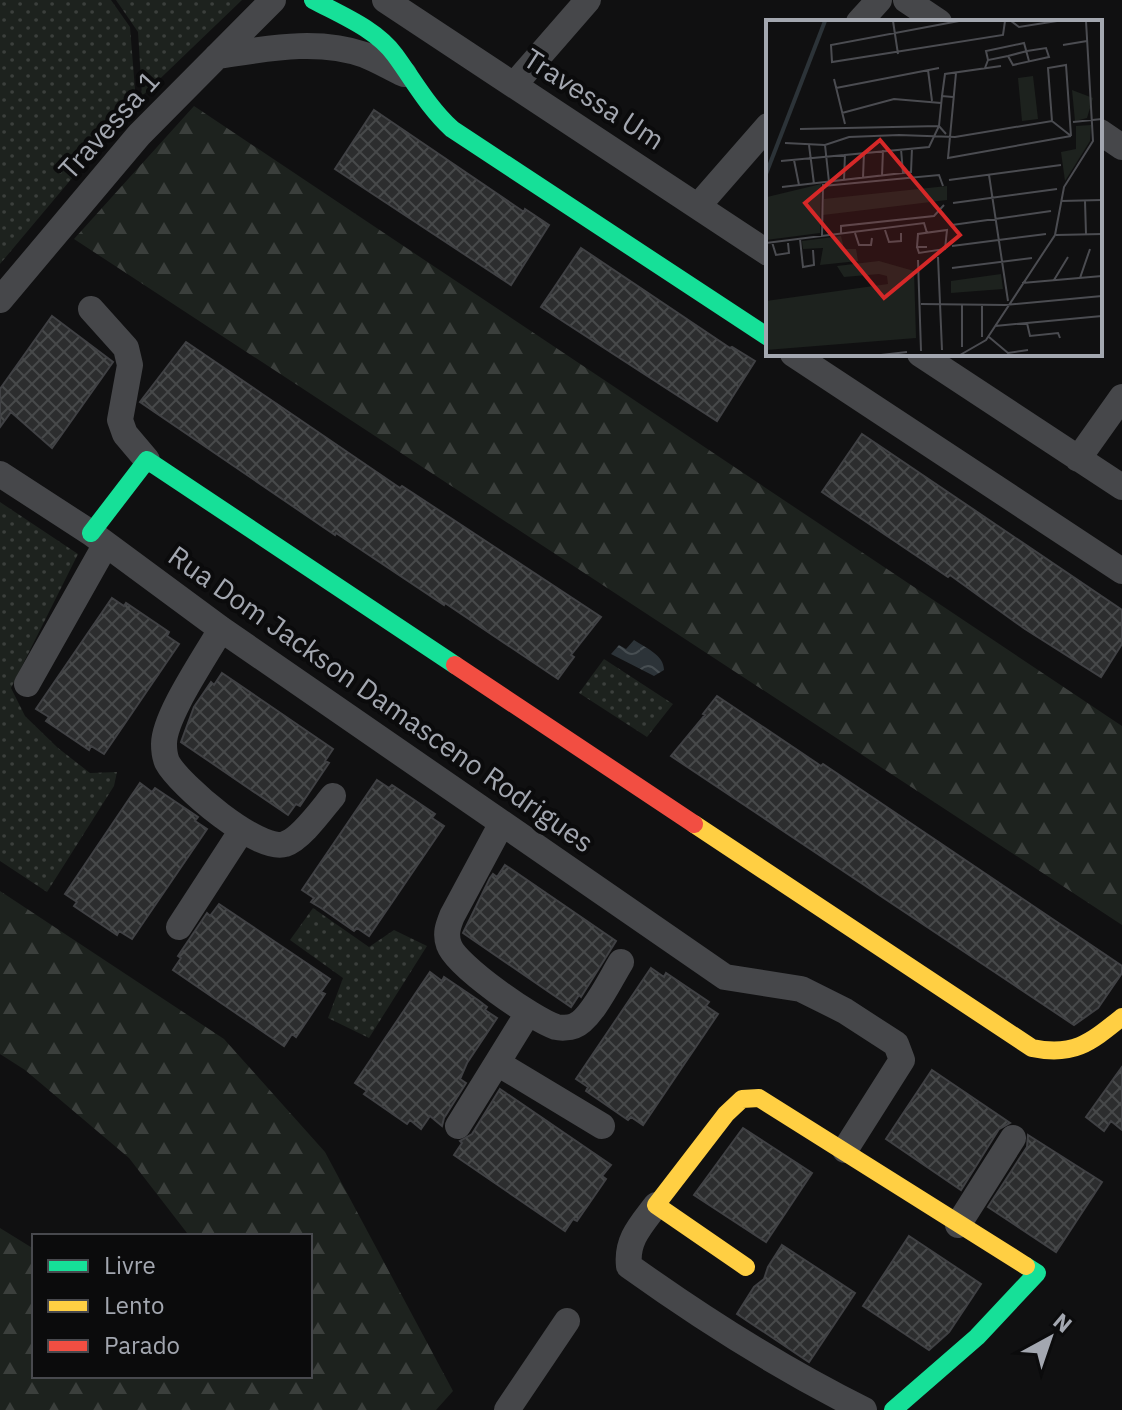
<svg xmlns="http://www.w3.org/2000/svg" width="1122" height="1410" font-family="'IBM Plex Sans',sans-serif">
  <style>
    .grass { fill: url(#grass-dots) }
    .forest { fill: url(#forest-firs) }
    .water { fill: url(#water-waves) }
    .building { fill: url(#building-cross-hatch); stroke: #404144; stroke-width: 2 }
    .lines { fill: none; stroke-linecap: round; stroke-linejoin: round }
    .street { stroke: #46474a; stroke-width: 26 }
    .fast { stroke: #16e098; stroke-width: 18 }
    .slow { stroke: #ffcf43; stroke-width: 18 }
    .jam { stroke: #f24e42; stroke-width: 18 }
    .labels { text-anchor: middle; stroke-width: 8; stroke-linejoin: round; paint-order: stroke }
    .street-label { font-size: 28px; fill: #a3a7b0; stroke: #0b0b0c }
    .inset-river { fill: none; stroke: #2c3338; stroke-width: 4 }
    .inset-road { fill: none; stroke: #4b4c51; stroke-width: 2 }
    .view { fill: #d62828; fill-opacity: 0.15; stroke: #d62828; stroke-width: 4 }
    .inset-edge { fill: none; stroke: #a3a7b0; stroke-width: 4 }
  </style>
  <defs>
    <pattern id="grass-dots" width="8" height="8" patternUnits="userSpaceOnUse" patternTransform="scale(2)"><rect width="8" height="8" fill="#1d221e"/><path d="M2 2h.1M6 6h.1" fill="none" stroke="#3b3f3c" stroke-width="1.8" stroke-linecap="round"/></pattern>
    <pattern id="forest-firs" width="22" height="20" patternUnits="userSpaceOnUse" patternTransform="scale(2)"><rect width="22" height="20" fill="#1d221e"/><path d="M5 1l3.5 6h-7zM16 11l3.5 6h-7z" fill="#3b3f3c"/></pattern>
    <pattern id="water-waves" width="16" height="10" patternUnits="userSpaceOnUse" patternTransform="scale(2)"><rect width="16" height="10" fill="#2c3338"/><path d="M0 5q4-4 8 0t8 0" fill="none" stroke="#474e52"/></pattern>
    <pattern id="building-cross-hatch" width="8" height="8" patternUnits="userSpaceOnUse" patternTransform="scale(2)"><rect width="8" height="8" fill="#2c2d2e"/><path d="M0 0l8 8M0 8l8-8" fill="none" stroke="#47494a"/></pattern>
  </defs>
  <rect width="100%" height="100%" fill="#101011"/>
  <path class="grass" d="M0,0H111L130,27L136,102L0,264Z
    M116,0H242L142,96L138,32Z
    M0,502L78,554L11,688L25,716L58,748L90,773L117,772L114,786L47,892L0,861Z
    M604,659L673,704L647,737L579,693Z
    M313,908L369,947L394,930L427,946L369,1038L328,1018L343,978L290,940Z"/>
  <path class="forest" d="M194,106L1122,726V925L74,239Z
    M0,891L224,1039L325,1152L453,1391L436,1410H0V1228L34,1249V1376H310V1236H186L187,1233L129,1158L25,1070L0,1054Z"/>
  <path class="water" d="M634,640C646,648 664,655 664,670L654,676L611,654L619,645L626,649Z"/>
  <path class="building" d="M374,110L524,212L525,209L549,225L511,285L335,169Z
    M581,248L730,348L732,347L755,361L717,421L541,307Z
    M52,316L113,362L52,448L11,412L0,427V389Z
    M186,342L400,488L402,486L601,617L571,655L574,657L558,679L445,603L444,605L336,533L335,535L140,402Z
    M862,434L1122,610V644L1101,677L1025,629L950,575L948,577L822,492Z
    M112,598L124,606L126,603L169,632L167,636L179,644L104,754L91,746L89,750L46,721L49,717L36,709Z
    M222,673L333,749L325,761L329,763L300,806L296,804L288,815L181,742L194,707L211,682L214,685Z
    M717,696L821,766L823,764L1122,966V973L1098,1008L1074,1025L671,756L705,715L703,714Z
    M377,780L389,788L392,785L435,814L432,818L444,826L369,936L357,928L354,931L321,908L311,902L314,898L302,890Z
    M140,783L152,792L155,788L198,817L195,821L207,829L132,939L119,931L117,935L74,906L77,902L65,894Z
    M505,865L616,941L581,997L579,995L571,1007L463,933L490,878L493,874L497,877Z
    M219,904L330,979L321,992L325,994L296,1037L292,1034L284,1046L173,970L181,958L178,956L207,913L210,916Z
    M651,968L664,977L666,973L709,1002L706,1006L718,1014L643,1125L631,1117L628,1120L586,1091L588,1087L576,1079Z
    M430,972L442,981L444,977L478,1000L487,1007L485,1010L497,1018L467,1063L460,1079L466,1083L444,1118L442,1126L430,1116L421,1129L410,1120L407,1124L364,1094L367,1091L355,1083Z
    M1122,1067V1130L1111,1121L1104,1131L1086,1117Z
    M932,1070L1010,1123L999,1129L961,1190L886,1139Z
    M500,1089L611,1165L602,1176L606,1179L577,1221L573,1219L565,1231L454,1155L462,1143L460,1141L472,1134Z
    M743,1128L812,1173L766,1242L694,1195Z
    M1028,1135L1102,1182L1056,1252L988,1207L1027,1147Z
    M909,1236L981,1284L949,1332L929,1350L863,1306Z
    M782,1245L855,1293L809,1362L737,1314L754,1287L764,1279L768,1267Z"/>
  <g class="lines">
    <path class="street" d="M385,0L768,253
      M906,0L939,22
      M859,22L879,0
      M217,56C265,49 317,38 365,55C378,60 391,68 404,74
      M514,85L588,0
      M1100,132L1122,147
      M698,206L768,126
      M0,300L139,135L273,0
      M91,309L126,348L130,365L120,420L125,434L147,460
      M793,354L1122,571
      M920,354L1122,487
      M1078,459L1122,397
      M0,474L91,533L221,629L725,977L801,989L845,1011L896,1044L902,1060L845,1150
      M221,629C206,656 164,716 164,744C164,750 165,757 167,762C179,785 259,853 285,844C301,839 322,809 333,796
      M27,684L106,544
      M502,823L452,916C448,926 445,934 449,945C456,966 534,1020 556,1027C560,1028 569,1028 574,1026C591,1020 611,978 621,962
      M179,927L242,830
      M499,1064L602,1126
      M458,1126L528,1013
      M656,1205C641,1225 626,1240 629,1266C703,1319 782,1369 864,1410
      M958,1225L1013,1138
      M507,1410L567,1321"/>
    <path class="fast" d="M313,0C341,15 376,29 395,55C414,81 428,107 452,129L768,337
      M91,533L147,460L455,665
      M893,1410L977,1337L1037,1273L1026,1266"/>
    <path class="slow" d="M694,824L1032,1048C1074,1057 1091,1042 1122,1017
      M746,1267L656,1205L726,1114L742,1099L759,1098L1026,1266"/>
    <path class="jam" d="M455,665L694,824"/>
  </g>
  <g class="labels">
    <g class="street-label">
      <text transform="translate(594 99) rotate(33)" y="10">Travessa Um</text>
      <text transform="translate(109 125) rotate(-48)" y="10">Travessa 1</text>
      <text transform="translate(381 699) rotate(35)" y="10">Rua Dom Jackson Damasceno Rodrigues</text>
    </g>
  </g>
  <g transform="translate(766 20)">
    <rect width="336" height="336" fill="#101011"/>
    <path d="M306,70L327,78L321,98L309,101ZM325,105L324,121L299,161L295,132L310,129V106ZM55,164L54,213L0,220L1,177ZM75,216L78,229H90L92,241L54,245L57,228L37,229L36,221ZM235,254L237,269L185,273V261Z" fill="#1d221e"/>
    <path d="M181,166V180L57,195L58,179ZM113,241L148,251L150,318L0,330V281L122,264L121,256L113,254L78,257L71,246Z" fill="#1d221e"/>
    <path d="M267,56L272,99L256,101L252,58Z" fill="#1d221e"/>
    <path class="inset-river" d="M0,154L59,1"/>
    <path class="inset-road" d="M127,1L132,34M193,1L65,25L66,42L237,15L239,1M245,1L253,7L291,1M297,25L321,21M222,40L220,31L258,23L263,41M219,48L222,40L242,36L261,31L280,28L283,37L247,45L242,36M162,50L166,81M190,53L182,138L305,116M68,59L79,104M70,68L173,48M176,76L179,54L235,46M76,93L128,79L175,83M286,101L282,48L300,45L305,116M307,102L336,99M34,109L173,106L180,114M19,123L59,125L83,117L133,115L189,117L286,101L305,116M43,125L48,164M59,125L63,162M135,129L137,153M28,140L33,165M15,141L163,127L173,106L176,76L187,77M223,155L242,281M116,156L117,130M97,158L98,132M78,160L79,134M183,160L295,145M57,166L173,155L177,166M16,167L145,152L146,128M295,181L336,180M319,181L320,214M187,183L291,169M186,205L285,191M119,210L123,222L135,221V213M89,213L93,225H105L106,218M75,214V206L168,196L178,185M290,215L336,214M56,216L57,164M34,219L37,247L48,245L47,230M6,222L10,235L23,233L22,223M0,223L158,203L161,213M186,226L280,214M151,227L153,233L179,229L181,210L152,214L151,227H161M172,237L176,330M152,240L155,331M186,248L266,238M314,258L324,229M288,260L302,237M256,263L336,256M155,284L239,285L336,276M216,284V317M196,285V327M261,303L264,316L292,313L294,318M229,306L336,296M223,317L242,333L262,330M115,335L141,332M194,335L220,320L289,215L298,167L327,121L320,1"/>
    <path class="view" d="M114,120L194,215L118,278L39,183Z"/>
    <rect width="336" height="336" class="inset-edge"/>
  </g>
  <rect x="32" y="1234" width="280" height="144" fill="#0b0b0c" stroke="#48494e" stroke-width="2"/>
  <rect x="48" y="1260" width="40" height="12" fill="#16e098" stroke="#48494e" stroke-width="2"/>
  <text x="104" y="1274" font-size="24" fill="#a3a7b0">Livre</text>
  <rect x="48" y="1300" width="40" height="12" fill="#ffcf43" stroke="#48494e" stroke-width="2"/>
  <text x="104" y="1314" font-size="24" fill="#a3a7b0">Lento</text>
  <rect x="48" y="1340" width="40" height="12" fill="#f24e42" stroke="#48494e" stroke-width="2"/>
  <text x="104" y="1354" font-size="24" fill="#a3a7b0">Parado</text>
  <g transform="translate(1050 1338) rotate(40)" stroke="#0b0b0c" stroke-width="6" paint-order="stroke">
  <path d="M0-6L14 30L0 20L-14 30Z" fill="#a3a7b0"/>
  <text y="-12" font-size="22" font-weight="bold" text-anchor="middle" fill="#a3a7b0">N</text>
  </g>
</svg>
